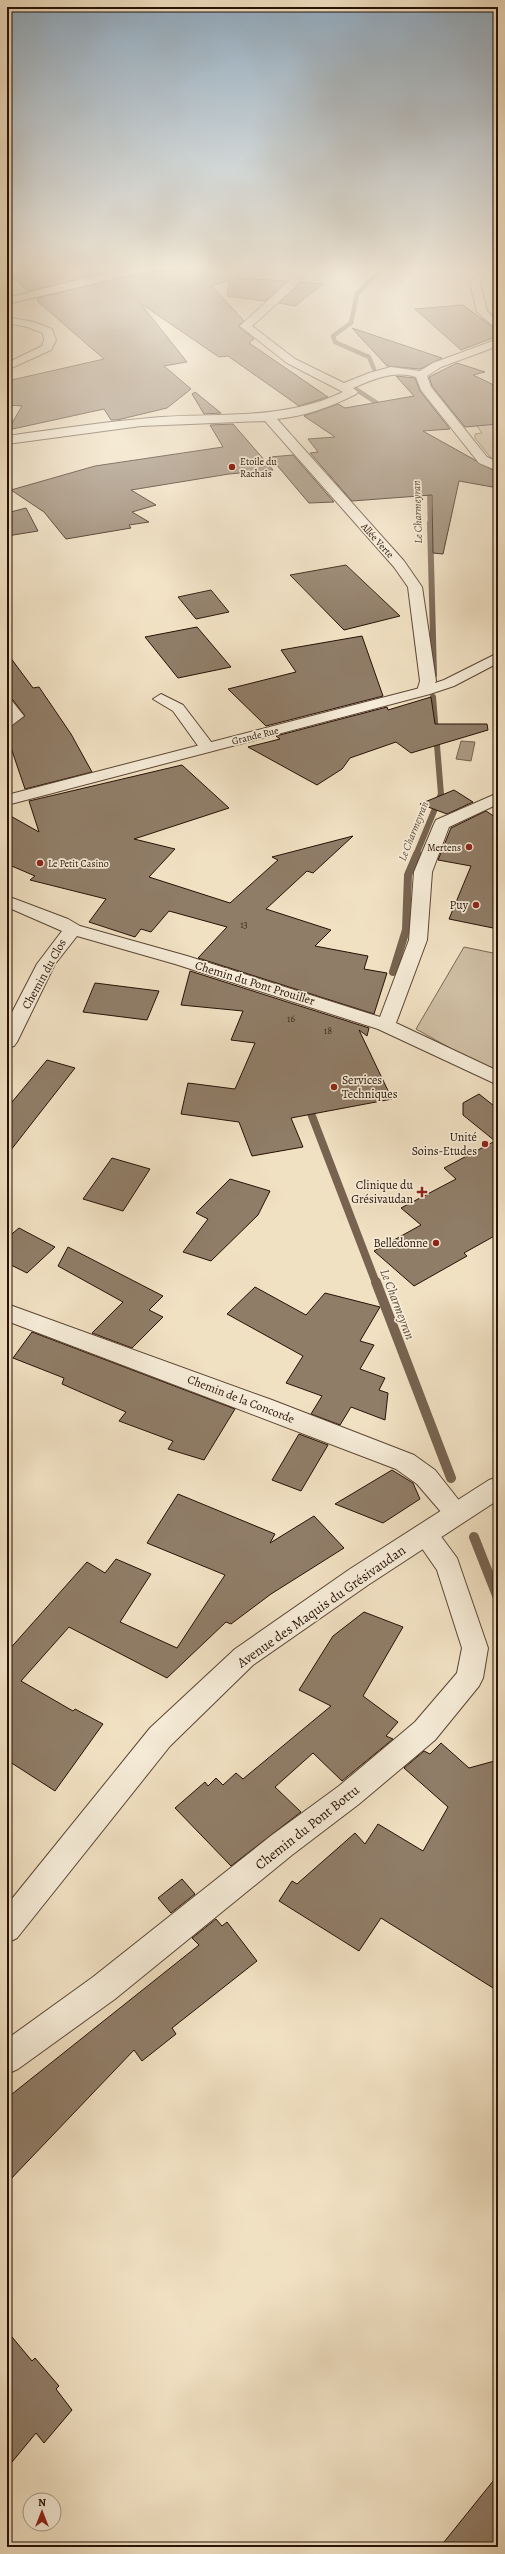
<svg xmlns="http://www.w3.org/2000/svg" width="505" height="2554" font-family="Alegreya,serif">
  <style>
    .green { fill: #cfbea3; stroke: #7b6854 }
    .water { fill: #ac9a82; stroke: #776350 }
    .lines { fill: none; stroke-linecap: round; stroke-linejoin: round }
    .stream-far3 { stroke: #776350; stroke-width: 4.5 }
    .stream-far2 { stroke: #776350; stroke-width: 6 }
    .stream-far1 { stroke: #776350; stroke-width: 8 }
    .stream { stroke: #776350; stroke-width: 10 }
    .building { fill: #907d68; stroke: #271105 }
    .minor-casing { stroke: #5a4534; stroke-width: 2 }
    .tertiary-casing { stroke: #5a4534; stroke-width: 2 }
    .secondary-casing { stroke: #271105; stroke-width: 2 }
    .minor { fill: #f6ecd8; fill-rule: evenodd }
    .tertiary { fill: #f6ecd8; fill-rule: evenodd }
    .secondary { fill: #f6ecd8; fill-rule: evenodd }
    .poi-dot { fill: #8f2418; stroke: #f6ecd8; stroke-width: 1.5 }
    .labels { text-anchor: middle; stroke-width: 3.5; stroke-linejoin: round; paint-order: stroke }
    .far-poi-label { font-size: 10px; fill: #271105; stroke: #f6ecd8; text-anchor: start }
    .far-street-label { font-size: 10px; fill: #271105; stroke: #f6ecd8 }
    .number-label { font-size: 10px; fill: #412c1e }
    .far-water-label { font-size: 11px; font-style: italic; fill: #634f3d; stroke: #f6ecd8 }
    .poi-label { font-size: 12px; fill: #271105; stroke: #f6ecd8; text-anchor: end }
    .street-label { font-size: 12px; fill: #271105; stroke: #f6ecd8 }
    .water-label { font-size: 13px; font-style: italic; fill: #634f3d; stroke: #f6ecd8 }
    .near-street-label { font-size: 14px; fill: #271105; stroke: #f6ecd8 }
  </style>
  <rect width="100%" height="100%" fill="#f1e1c3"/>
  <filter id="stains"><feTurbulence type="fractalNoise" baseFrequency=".005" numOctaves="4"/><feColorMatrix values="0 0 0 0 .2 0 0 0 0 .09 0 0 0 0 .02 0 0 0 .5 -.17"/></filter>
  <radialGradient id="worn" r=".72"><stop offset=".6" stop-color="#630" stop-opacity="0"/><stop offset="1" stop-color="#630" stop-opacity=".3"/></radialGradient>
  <path class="green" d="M498,398V462L491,458L475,438V434L482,433L462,406L450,408L444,401Z
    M464,947L498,954V1075L416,1029Z"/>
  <path class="water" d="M461,741L475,742L471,761L456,759Z"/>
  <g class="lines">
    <path class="stream-far3" d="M374,369L369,357L335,342L333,336L351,323L357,294L382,268
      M354,388L386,409
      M429,484L430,524"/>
    <path class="stream-far2" d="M430,523L434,675
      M416,855L441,794L433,697"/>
    <path class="stream-far1" d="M393,972L406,930L408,875L417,854
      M307,1103L376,1283"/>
    <path class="stream" d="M376,1282L451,1478
      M474,1537L498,1598"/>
  </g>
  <path class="building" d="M7,268H130L28,291L7,272Z
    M161,268H254L255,271L235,278L287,281L265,301L227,296L229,280L212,286L244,321L238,326L254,339L249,343L328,397L299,406L228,356L219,357L140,303L187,362L164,366L191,389L167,408L117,420H111L104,409L8,430L22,406L7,405V381L104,359L37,301L39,300L37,298Z
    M300,282L323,284L295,306L279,303Z
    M463,305L498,331V336L461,350L415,309Z
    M352,328L442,358L420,369L387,366Z
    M457,363L485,372L473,375L498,387V424L465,427L432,386L429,377Z
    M396,376L415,378L420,391L450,429L423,431L498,473V488L459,481L443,554L433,553L432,495L352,501L310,453L318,452L308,439L335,437L304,416L338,404L345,408L414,396Z
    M195,392L221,413L204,414L192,394Z
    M233,424L273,470L229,474L131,490L156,505L132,512L149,522L129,525L131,528L66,539L44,512L11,490L95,466L223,447L210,425Z
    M293,455L334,502L309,503L270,457Z
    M26,508L38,531L7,536V513Z
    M346,565L400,616L344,630L290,575Z
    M211,590L229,612L196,619L178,597Z
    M197,627L231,667L178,678L145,637Z
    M362,636L383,696L266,726L228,689L296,672L281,650Z
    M7,653L33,688L39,687L71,734L92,772L25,789L7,736V728L25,716L13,700L7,698Z
    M431,697L435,724H487L488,730L411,753L396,742L350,758L342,769L317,785L248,747L280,739L276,736L387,707L388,710Z
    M182,765L229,808L134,839L175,849L149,877L230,903L278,860L272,857L353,836L313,873L307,871L266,909L331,930L315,946L368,956L364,969L387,973L374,1014L198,958L227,927L169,911L151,932L141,929L135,937L89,922L106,899L30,880L35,876L7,864V814L39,832L29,801Z
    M454,790L473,802L447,814L420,804Z
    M486,811L498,819V929L449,919L471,866L438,860L451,828Z
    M190,971L369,1028L367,1036L359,1030L392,1099L291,1118L303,1147L252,1156L239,1122L181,1114L188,1083L235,1089L255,1043L231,1040L243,1011L181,1005Z
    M95,983L159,991L147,1020L83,1012Z
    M47,1060L75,1068L7,1155V1108Z
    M479,1094L498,1109V1234L464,1253L467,1256L414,1286L374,1251L421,1225L401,1208L456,1179L444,1168L495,1141L463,1115V1103Z
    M112,1158L150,1169L123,1211L83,1199Z
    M230,1179L270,1191L258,1215L211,1261L183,1252L208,1219L196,1213Z
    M19,1228L55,1247L27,1273L7,1263V1238Z
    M68,1247L163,1296L149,1310L163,1317L132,1348L92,1333L123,1302L58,1266Z
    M255,1287L306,1315L325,1293L380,1307L360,1341L374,1345L360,1369L385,1378L379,1390L388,1393L385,1420L351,1407L340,1425L311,1414L322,1396L286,1383L303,1356L227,1314Z
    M32,1332L235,1409L204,1460L168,1449L173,1441L119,1421L126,1412L62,1384L64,1378L13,1358Z
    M299,1434L328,1445L301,1491L272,1480Z
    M392,1470L413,1483L420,1499L383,1523L335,1504Z
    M178,1494L275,1534L270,1543L314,1516L344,1548L271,1594L231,1624L226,1622L167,1678L69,1627L21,1681L73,1711L75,1709L103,1724L55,1791L7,1760V1652L87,1562L105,1573L116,1559L151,1574L120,1622L177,1648L225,1575L147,1543Z
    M364,1612L403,1627L363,1696L398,1722L386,1736L393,1739L342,1781L313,1753L275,1787L301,1812L231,1866L175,1808L205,1782L208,1786L216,1778L223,1785L236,1773L243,1779L331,1706L299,1690L333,1636Z
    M441,1743L469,1768L498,1760V1991L381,1918L359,1951L279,1901L292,1881L297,1884L355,1833L365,1844L378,1824L423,1851L448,1807L404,1768L424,1751L430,1754Z
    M182,1879L195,1894L171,1913L158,1898Z
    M216,1919L222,1926L227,1922L257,1961L172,2028L176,2034L142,2061L134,2050L7,2183V2098L199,1945L192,1938Z
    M7,2331L32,2361L35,2358L59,2386L56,2389L72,2410L44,2443L36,2433L7,2468Z
    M498,2475V2547H440Z"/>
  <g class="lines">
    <g class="minor-casing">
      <path id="minor" d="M297,268H307L296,286L252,326L295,359L344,383L369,373L391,367L420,371L433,363L498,339V346L441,367L427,376L431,387L487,457L498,462V471L479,463L421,390L416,377C393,370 374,379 353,388L358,392L356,394C331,407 305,416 277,419L404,561L422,587L436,681L430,694H420L417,691L420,681L408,587L394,567L265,421L141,426L7,444V436C58,429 109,421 161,417C223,413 285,420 343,392L287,363L240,326L288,282Z
        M480,274L485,277L480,283L487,311L498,321V330L477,312L470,283Z
        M7,317L34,322L52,329L56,340L51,350L7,370V363L42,346L44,340L43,333L27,327L7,323Z
        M161,694L183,705L215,747L213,750H201L173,711L153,699Z
        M7,699L12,701L24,716L12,725L7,727Z
        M498,793V804L449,827L432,872L427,940L396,1023L498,1071V1085L378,1029L175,964L77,936L55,964L17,1042L14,1046L7,1048V1022L37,964L62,931L7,907V896L68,919L80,926L187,956L380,1017L409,940L414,872L434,824L436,820Z
        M7,1304L272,1400L414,1455L435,1470L469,1513L466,1520L457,1523L448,1520L417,1484L396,1469L7,1321Z
        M425,1524L434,1527L457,1558L488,1648L483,1678L479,1686L435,1740L359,1804L292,1855L115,1999L18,2069L7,2074V2039L93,1977L272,1835L339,1786L415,1722L457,1673L462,1648L437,1570L412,1534L416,1527Z"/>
    </g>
    <g class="tertiary-casing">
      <path id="tertiary" d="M498,653V663L454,686L430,694L7,805V795L420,688L444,680Z
        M498,1477V1500L368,1585L253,1665L170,1746L17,1938L7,1943V1905L150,1728L235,1649L350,1569L489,1480Z"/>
    </g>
    <g class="secondary-casing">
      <path id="secondary" d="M138,268H160L7,304V298L73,281Z"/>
    </g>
    <use href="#minor" class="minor"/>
    <use href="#tertiary" class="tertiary"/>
    <use href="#secondary" class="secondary"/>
  </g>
  <linearGradient id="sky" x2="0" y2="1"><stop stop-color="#90aabf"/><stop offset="0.43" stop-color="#f9f2e4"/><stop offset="1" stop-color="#f9f2e4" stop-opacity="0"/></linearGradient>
  <rect width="505" height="626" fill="url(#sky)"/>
  <g class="poi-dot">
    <circle cx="232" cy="467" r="4"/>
    <circle cx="469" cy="847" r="4"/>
    <circle cx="40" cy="863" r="4"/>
    <circle cx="476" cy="905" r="4"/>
    <circle cx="334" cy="1087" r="4"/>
    <circle cx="485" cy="1144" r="4"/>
    <path d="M420 1186h4v4h4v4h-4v4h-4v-4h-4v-4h4z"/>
    <circle cx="436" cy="1243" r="4"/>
  </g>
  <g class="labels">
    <g class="far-poi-label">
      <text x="240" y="465">Etoile du<tspan x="240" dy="12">Rachais</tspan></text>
      <text x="461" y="851" text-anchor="end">Mertens</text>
      <text x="48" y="867">Le Petit Casino</text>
    </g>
    <g class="far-street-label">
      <text transform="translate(378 540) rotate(48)" y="4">Allée Verte</text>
      <text transform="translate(255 735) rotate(-14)" y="4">Grande Rue</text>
    </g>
    <g class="number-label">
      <text x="244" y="928">13</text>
      <text x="291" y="1022">16</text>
      <text x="328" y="1034">18</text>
    </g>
    <g class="far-water-label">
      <text transform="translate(417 512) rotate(-92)" y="4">Le Charmeyran</text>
      <text transform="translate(413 831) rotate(-68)" y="4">Le Charmeyran</text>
    </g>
    <g class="poi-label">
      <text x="468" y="909">Puy</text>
      <text x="342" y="1084" text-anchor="start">Services<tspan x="342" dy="14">Techniques</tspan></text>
      <text x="477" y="1141">Unité<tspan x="477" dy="14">Soins-Etudes</tspan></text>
      <text x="413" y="1189">Clinique du<tspan x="413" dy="14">Grésivaudan</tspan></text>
      <text x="428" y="1247">Belledonne</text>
    </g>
    <g class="street-label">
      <text transform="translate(44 974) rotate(-61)" y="4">Chemin du Clos</text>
      <text transform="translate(255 983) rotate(17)" y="4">Chemin du Pont Prouiller</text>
      <text transform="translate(241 1399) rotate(21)" y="4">Chemin de la Concorde</text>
    </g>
    <g class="water-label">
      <text transform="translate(398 1304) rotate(69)" y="5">Le Charmeyran</text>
    </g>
    <g class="near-street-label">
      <text transform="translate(321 1606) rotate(-35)" y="5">Avenue des Maquis du Grésivaudan</text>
      <text transform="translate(307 1827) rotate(-38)" y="5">Chemin du Pont Bottu</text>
    </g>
  </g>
  <rect width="505" height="2554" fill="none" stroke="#f1e1c3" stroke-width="24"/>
  <rect x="8" y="8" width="489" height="2538" fill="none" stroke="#271105" stroke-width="2"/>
  <rect x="12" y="12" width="481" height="2530" fill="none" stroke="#271105"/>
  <g transform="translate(42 2512)"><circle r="19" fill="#f6ecd8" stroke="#a39484"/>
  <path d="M0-3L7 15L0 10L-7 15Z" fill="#8f2418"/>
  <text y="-6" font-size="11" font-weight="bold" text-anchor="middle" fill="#271105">N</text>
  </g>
  <rect width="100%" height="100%" filter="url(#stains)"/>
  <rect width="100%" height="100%" fill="url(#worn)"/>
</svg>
